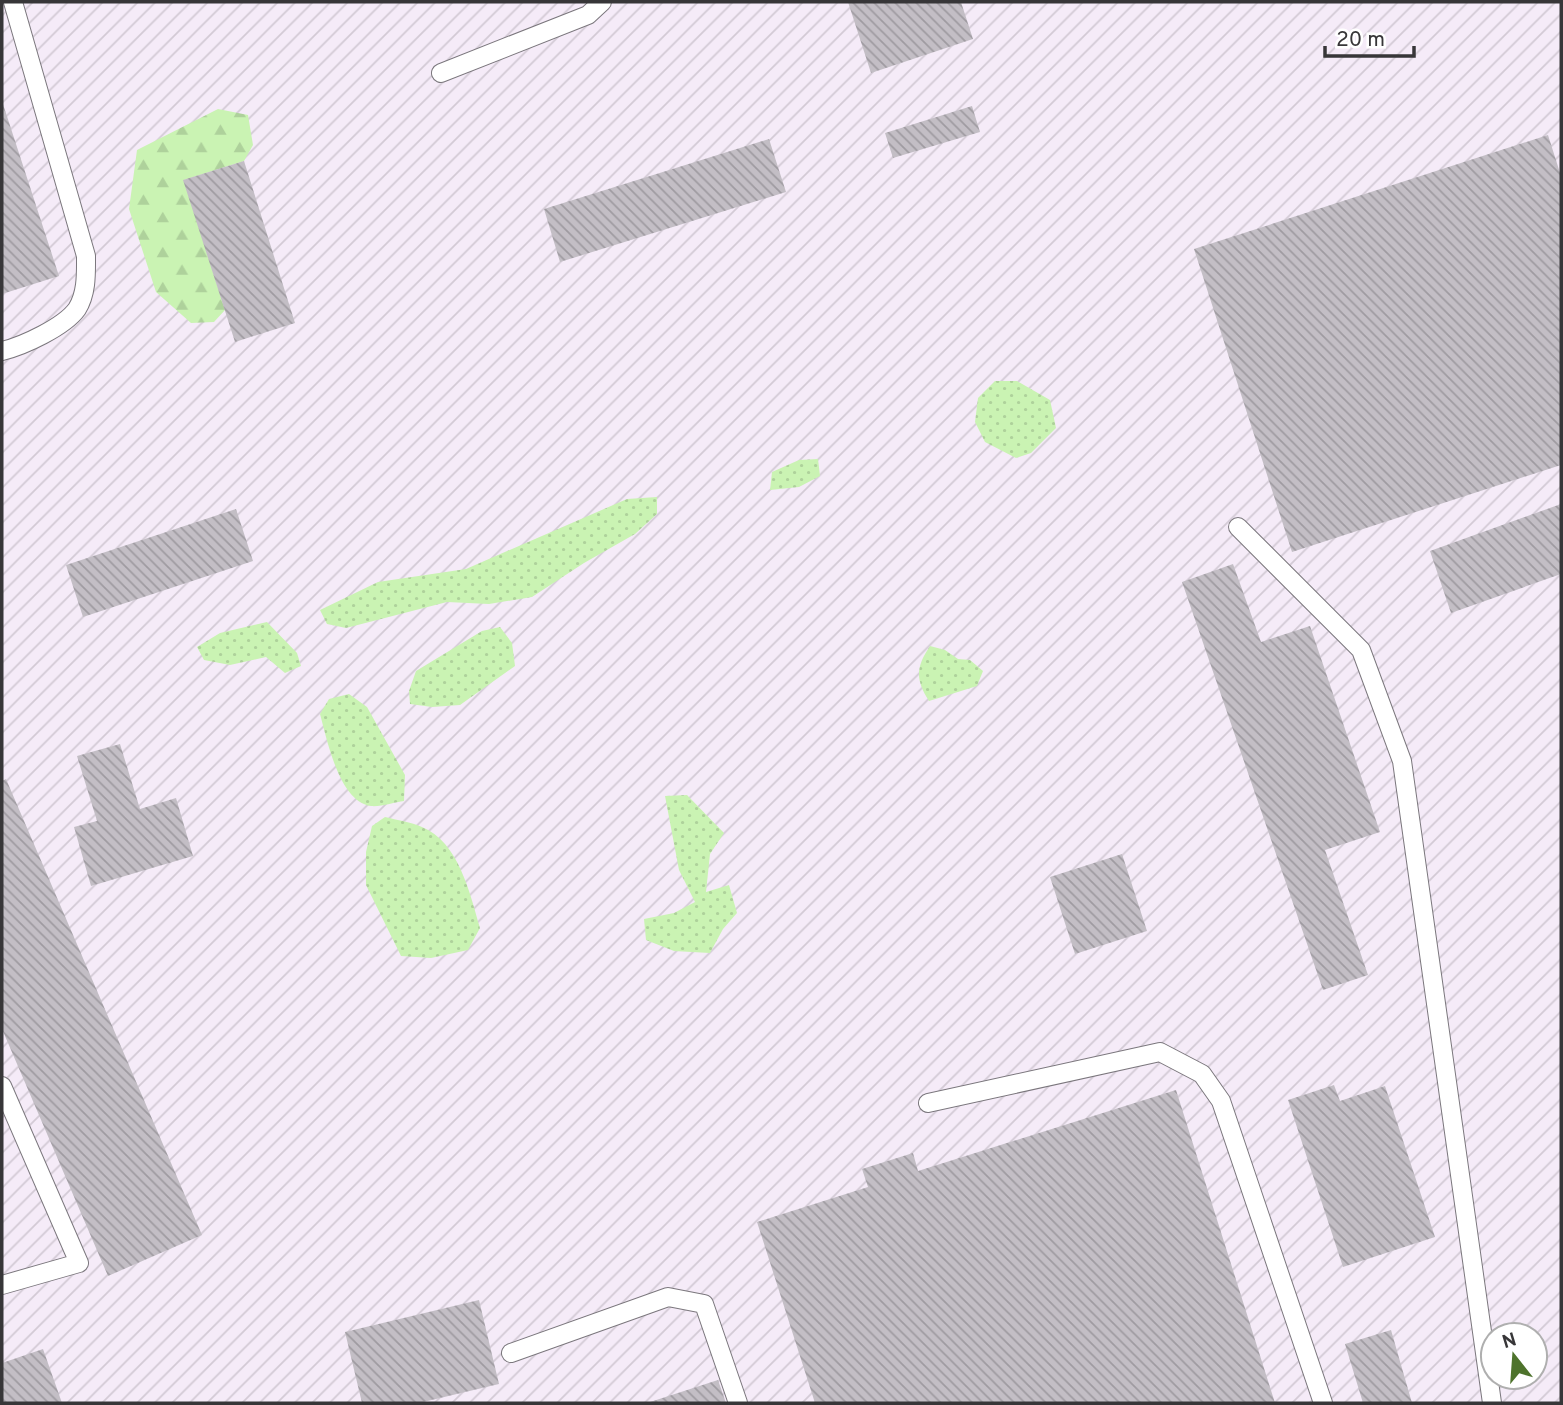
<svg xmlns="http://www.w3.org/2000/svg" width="1563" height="1405" font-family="Overpass,sans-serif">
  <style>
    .industrial { fill: url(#industrial-furrows); fill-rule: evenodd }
    .green { fill: url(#green-dots) }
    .forest { fill: url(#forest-firs) }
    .building { fill: url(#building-back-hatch) }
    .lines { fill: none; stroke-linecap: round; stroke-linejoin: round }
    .lane-casing { stroke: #7b777d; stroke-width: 20 }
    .lane { stroke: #fff; stroke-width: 18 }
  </style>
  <defs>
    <pattern id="industrial-furrows" width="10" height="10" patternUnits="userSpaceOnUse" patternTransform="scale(1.75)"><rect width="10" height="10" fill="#f5ebf8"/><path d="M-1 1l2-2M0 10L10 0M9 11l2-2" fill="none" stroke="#d3cad5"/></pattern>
    <pattern id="green-dots" width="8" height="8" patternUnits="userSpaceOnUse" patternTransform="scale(1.75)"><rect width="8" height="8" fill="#caf3b3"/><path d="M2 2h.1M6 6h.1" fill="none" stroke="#aed19b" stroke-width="1.8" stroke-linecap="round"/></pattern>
    <pattern id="forest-firs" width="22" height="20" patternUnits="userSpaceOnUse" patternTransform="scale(1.75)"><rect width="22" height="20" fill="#caf3b3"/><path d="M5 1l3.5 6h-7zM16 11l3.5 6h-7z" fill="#aed19b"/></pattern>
    <pattern id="building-back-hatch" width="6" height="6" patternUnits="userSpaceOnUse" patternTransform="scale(1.75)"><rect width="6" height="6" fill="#c3bec5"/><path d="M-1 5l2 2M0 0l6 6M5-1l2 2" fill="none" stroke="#9f9ba1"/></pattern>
  </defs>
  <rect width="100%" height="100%" fill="#faf6fc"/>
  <path class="industrial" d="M2,2H1561V1403H2ZM1493,1335H1535V1377H1493Z"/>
  <path class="green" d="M995,381H1017L1050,400L1056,428L1031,453L1016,458L985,442L975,422L978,398Z
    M818,459L820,476L799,487L770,490L772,472L799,460Z
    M657,497V514L635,534L584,563L532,597L489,604L447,602L346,628L327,624L320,610L378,582L466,569L627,499Z
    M267,622L297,653L301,666L285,673L266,657L230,665L204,660L197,647L220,633Z
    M500,627L512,643L515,666L460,705L432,707L410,704L409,691L416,671L482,631Z
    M930,646L945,650L958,659L970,660L983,671L977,686L929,701C915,679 916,667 930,646Z
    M349,694L367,707L405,775L404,801C395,802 381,807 371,806C339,802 327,739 320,714L329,699Z
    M687,795L724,833L710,854L706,892L729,885L737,913L723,929L710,953L674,951L646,940L644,919L674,913L695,902L679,870L665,796Z
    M385,817C397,820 411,822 422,827C459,842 470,894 480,928L468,950L431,958L401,956L366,885V852L372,826Z"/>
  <path class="forest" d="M218,109L248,115L253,145L244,161L184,180L225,310L214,322L191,323L156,292L129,209L137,150Z"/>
  <path class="building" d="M848,2H961L973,39L871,73Z
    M2,101L59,276L2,294Z
    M972,106L980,132L893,158L885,133Z
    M1548,135L1561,176V465L1292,552L1194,249Z
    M769,139L786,192L560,262L544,209Z
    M244,161L295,323L235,342L183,180Z
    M1561,504V574L1451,613L1430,551Z
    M236,509L253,561L83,617L66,565Z
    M1233,564L1261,642L1310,626L1380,832L1325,850L1368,975L1323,990L1182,582Z
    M120,744L140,809L176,798L193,856L91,886L74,827L97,821L77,756Z
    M6,779L202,1235L108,1276L2,1029V781Z
    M1122,854L1147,931L1075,954L1050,877Z
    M1334,1085L1340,1101L1385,1086L1435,1237L1343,1267L1288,1100Z
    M1176,1090L1275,1403H815L757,1222L868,1187L862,1169L913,1153L918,1171Z
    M479,1300L499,1384L419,1403H362L345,1332Z
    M1391,1330L1412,1403H1363L1345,1344Z
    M43,1349L62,1403H2V1363Z
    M718,1380L726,1403H647Z"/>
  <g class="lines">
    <g class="lane-casing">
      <path id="lane" d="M441,73L588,15L602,2
        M2,351C23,346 64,327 77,309C87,293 86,273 86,256L13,2
        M1238,527L1361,650L1402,761L1492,1403
        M2,1086L79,1263L2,1285
        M928,1103L1160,1052L1202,1074L1221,1101L1323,1403
        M511,1353L668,1297L704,1304L738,1403"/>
    </g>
    <use href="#lane" class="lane"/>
  </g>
  <rect width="1563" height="1405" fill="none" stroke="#373638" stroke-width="7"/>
  <g transform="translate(1514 1356) rotate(343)"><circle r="33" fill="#ffffff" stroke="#afafaf" stroke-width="2"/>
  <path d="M0-5L12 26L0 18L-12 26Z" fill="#4e732c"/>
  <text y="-10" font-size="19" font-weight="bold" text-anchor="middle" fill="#373638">N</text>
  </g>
  <path d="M1325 46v10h89v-10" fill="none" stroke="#373638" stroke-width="3.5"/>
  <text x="1336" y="46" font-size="21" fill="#373638" stroke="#ffffff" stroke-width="5" paint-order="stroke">20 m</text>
</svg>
